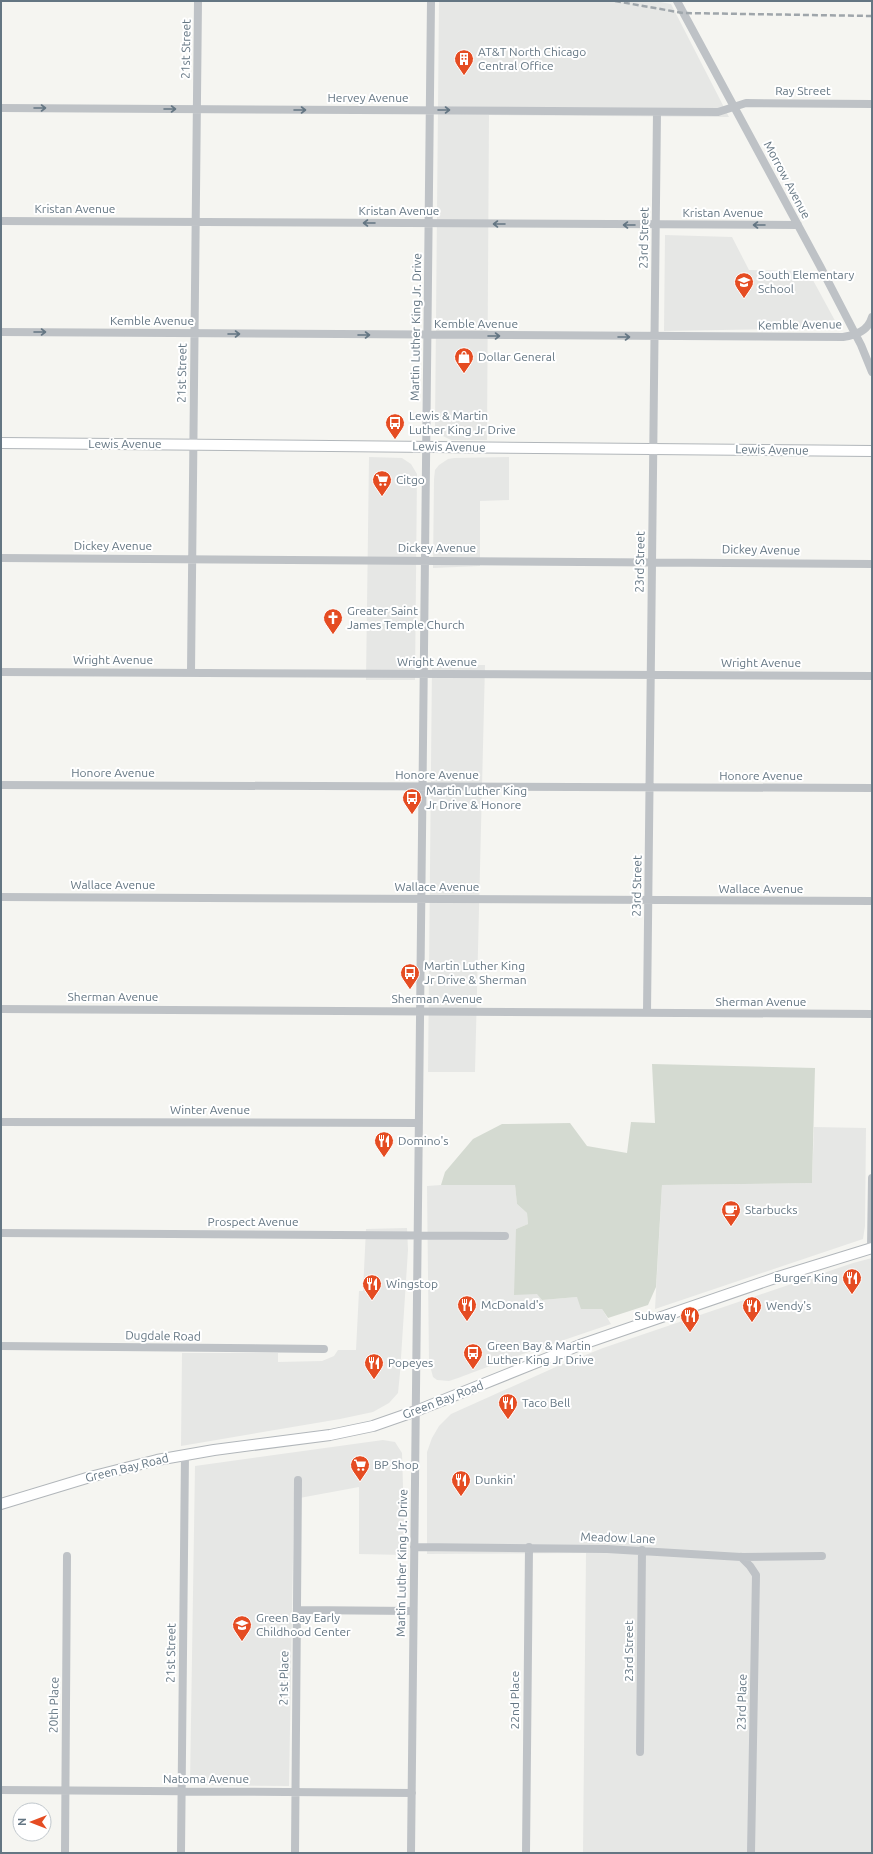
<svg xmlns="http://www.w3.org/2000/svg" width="873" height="1854" font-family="Ubuntu,sans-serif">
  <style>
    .built { fill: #e6e7e5 }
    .green { fill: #d4dad1 }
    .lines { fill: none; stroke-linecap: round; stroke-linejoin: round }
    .major-casing { stroke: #b1b6ba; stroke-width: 12 }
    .minor { stroke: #bec2c6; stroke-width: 8 }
    .major { stroke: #fff; stroke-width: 10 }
    .rail { stroke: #9fa6ab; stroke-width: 2.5; stroke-dasharray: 6 3; stroke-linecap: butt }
    .oneway { stroke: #647683 }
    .labels { text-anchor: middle; stroke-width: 4; stroke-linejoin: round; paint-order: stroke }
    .street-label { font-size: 12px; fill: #647683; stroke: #fff }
    .poi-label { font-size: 12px; fill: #647683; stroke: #fff; text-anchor: start }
  </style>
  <rect width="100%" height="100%" fill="#f5f5f1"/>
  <path class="built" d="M439,1H655L671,4L729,117L489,115L487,440H451L441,435L435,427Z
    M665,235L732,237L749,270L808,271L839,328L664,331Z
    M369,457L402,458L411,464L417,474L415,680H366Z
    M509,457V500L480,501V566L433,568L434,479L435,470L439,465L448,459L454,458Z
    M432,665H485L475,1072H428Z
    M814,1127L866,1128L865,1226L863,1239L655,1309L662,1185L812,1183Z
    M441,1185H515L517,1204L527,1213L528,1224L516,1229L538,1294L542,1300L577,1297L602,1309L611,1324L511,1358L458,1378L449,1381L437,1380L433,1377L429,1362L427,1186Z
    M407,1228L408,1250L400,1373L398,1393L389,1403L373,1412L340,1419L181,1446L182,1353H278V1362L322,1361L334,1356L338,1350H356L359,1291H363L366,1229Z
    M872,1258V1853H583L586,1553L427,1554V1452L432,1438L439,1426L451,1414L558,1366L603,1348L853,1263Z
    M383,1440L395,1442L402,1453L405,1555L359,1554V1487L294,1499L289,1786L190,1785L195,1466Z"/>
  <path class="green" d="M652,1064L815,1068L812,1183L662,1185L656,1287L648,1305L608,1318L602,1309H581L577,1297L542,1300L537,1294L514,1295L516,1229L528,1224L527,1213L517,1204L515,1185H441L445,1172L473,1139L502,1124L570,1123L587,1146L627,1153L631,1122L655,1123Z"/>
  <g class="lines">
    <g class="major-casing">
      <path id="major" d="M1,443L872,451
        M1,1504L90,1477L157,1460L214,1450L330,1435L373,1426L416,1411L580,1345L778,1277L872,1248"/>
    </g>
    <path class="minor" d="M677,1L820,266L861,345L872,372
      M1,108L718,112L746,103L872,104
      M1,221L798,225
      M1,332L843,337C856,335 868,331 872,317
      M1,558L872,564
      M1,672L872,676
      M191,672L198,1
      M1,785L872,788
      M1,897L872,901
      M1,1009L872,1014
      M647,1013L657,112
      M1,1122L419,1123
      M1,1233L505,1236
      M871,1248L872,1178
      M1,1346L324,1349
      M414,1547L607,1549L741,1557L822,1556
      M741,1557L750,1566L756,1575L751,1853
      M297,1610L413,1611
      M640,1752L642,1550
      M1,1790L412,1793
      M65,1853L67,1556
      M181,1853L185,1454
      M295,1853L298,1480
      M411,1853L431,1
      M526,1853L529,1547"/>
    <use href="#major" class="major"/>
    <path class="rail" d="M615,1L683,13L872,16"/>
  </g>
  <defs><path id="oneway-shaft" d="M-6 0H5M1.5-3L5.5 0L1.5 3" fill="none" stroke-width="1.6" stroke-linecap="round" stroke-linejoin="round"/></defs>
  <g class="oneway">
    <use href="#oneway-shaft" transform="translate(40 108)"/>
    <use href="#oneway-shaft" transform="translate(170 109)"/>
    <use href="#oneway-shaft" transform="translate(300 110)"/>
    <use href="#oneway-shaft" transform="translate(444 110)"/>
    <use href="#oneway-shaft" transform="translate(369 223) rotate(-180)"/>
    <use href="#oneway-shaft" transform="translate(499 224) rotate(-180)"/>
    <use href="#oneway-shaft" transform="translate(629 225) rotate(-180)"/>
    <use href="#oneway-shaft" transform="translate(759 225) rotate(-180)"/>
    <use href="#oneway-shaft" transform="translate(40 332)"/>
    <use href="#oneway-shaft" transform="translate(234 334)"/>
    <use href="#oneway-shaft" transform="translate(364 335)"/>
    <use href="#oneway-shaft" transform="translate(494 336)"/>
    <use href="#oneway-shaft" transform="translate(624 337)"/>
  </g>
  <defs>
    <g id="building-pin" transform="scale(1)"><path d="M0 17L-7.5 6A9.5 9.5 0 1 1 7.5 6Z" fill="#e54c22" stroke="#fff"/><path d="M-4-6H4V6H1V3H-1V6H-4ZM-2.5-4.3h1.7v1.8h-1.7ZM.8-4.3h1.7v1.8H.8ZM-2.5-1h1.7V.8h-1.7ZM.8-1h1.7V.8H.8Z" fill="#fff"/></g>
    <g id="school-pin" transform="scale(1)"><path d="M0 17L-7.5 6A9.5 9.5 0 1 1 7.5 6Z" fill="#e54c22" stroke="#fff"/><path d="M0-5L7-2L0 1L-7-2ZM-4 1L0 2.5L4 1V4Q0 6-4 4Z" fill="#fff"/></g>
    <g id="shop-pin" transform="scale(1)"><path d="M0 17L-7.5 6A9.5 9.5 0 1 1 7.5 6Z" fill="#e54c22" stroke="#fff"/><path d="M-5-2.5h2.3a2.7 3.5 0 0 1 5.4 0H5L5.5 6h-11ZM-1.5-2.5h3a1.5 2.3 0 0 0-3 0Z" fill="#fff"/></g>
    <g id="bus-pin" transform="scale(1)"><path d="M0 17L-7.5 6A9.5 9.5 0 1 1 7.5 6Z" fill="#e54c22" stroke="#fff"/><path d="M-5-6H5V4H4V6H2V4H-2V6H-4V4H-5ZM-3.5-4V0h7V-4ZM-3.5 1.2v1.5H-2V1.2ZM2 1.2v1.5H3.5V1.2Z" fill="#fff"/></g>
    <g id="supermarket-pin" transform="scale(1)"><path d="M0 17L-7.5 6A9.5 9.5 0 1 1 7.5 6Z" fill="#e54c22" stroke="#fff"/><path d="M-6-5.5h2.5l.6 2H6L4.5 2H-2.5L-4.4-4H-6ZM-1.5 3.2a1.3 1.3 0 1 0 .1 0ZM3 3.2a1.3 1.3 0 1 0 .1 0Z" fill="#fff"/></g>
    <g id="church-pin" transform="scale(1)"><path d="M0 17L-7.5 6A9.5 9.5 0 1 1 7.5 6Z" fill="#e54c22" stroke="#fff"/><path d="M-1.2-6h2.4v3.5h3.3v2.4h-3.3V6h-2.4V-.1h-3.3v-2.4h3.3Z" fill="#fff"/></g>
    <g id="restaurant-pin" transform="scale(1)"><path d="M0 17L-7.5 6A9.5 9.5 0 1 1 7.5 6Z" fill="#e54c22" stroke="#fff"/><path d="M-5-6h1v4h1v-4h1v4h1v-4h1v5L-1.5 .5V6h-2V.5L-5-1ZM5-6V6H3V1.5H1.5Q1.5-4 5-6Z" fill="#fff"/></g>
    <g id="cafe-pin" transform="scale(1)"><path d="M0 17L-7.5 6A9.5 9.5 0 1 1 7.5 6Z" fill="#e54c22" stroke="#fff"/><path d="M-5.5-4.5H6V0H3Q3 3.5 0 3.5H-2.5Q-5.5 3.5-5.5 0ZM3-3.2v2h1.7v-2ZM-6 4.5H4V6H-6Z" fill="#fff"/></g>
  </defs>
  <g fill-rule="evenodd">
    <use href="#building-pin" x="464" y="59"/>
    <use href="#school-pin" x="744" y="282"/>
    <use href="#shop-pin" x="464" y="357"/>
    <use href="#bus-pin" x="395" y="423"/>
    <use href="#supermarket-pin" x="382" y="480"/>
    <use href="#church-pin" x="333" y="618"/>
    <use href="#bus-pin" x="412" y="798"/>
    <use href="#bus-pin" x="410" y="973"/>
    <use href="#restaurant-pin" x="384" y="1141"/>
    <use href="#cafe-pin" x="731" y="1210"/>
    <use href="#restaurant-pin" x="852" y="1278"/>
    <use href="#restaurant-pin" x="372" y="1284"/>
    <use href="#restaurant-pin" x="467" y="1305"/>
    <use href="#restaurant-pin" x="752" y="1306"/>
    <use href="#restaurant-pin" x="690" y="1316"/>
    <use href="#bus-pin" x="473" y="1353"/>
    <use href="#restaurant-pin" x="374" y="1363"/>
    <use href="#restaurant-pin" x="508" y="1403"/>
    <use href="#supermarket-pin" x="360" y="1465"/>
    <use href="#restaurant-pin" x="461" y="1480"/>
    <use href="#school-pin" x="242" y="1625"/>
  </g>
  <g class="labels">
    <g class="street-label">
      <text transform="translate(186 49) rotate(-89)" y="4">21st Street</text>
      <text x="803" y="95">Ray Street</text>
      <text x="368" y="102">Hervey Avenue</text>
      <text transform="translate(787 180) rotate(62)" y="4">Morrow Avenue</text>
      <text x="75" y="213">Kristan Avenue</text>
      <text x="399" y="215">Kristan Avenue</text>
      <text x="723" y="217">Kristan Avenue</text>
      <text transform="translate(644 238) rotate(-89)" y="4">23rd Street</text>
      <text x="152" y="325">Kemble Avenue</text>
      <text x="476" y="328">Kemble Avenue</text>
      <text transform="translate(800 325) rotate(-1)" y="4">Kemble Avenue</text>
      <text transform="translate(416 327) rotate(-89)" y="4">Martin Luther King Jr. Drive</text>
      <text transform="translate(182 373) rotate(-89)" y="4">21st Street</text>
      <text x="125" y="448">Lewis Avenue</text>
      <text transform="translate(449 447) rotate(1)" y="4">Lewis Avenue</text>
      <text transform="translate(772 450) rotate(1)" y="4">Lewis Avenue</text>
      <text x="113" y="550">Dickey Avenue</text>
      <text x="437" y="552">Dickey Avenue</text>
      <text transform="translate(761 550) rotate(1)" y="4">Dickey Avenue</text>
      <text transform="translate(640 562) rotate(-89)" y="4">23rd Street</text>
      <text x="113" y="664">Wright Avenue</text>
      <text x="437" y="666">Wright Avenue</text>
      <text x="761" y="667">Wright Avenue</text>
      <text x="113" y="777">Honore Avenue</text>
      <text x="437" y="779">Honore Avenue</text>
      <text x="761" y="780">Honore Avenue</text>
      <text x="113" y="889">Wallace Avenue</text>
      <text transform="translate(637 886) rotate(-89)" y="4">23rd Street</text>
      <text x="437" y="891">Wallace Avenue</text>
      <text x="761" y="893">Wallace Avenue</text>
      <text x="113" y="1001">Sherman Avenue</text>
      <text x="437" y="1003">Sherman Avenue</text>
      <text x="761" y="1006">Sherman Avenue</text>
      <text x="210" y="1114">Winter Avenue</text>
      <text x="253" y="1226">Prospect Avenue</text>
      <text transform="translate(163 1336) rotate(1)" y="4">Dugdale Road</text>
      <text transform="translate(443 1400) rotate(-21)" y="4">Green Bay Road</text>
      <text transform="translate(127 1468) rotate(-14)" y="4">Green Bay Road</text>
      <text transform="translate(618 1538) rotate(2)" y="4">Meadow Lane</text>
      <text transform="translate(402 1563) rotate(-89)" y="4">Martin Luther King Jr. Drive</text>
      <text transform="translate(629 1651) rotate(-90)" y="4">23rd Street</text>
      <text transform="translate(171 1653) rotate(-89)" y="4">21st Street</text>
      <text transform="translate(284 1678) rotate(-89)" y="4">21st Place</text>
      <text transform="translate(515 1700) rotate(-90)" y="4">22nd Place</text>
      <text transform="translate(742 1702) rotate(-89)" y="4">23rd Place</text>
      <text transform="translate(54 1705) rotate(-89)" y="4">20th Place</text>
      <text x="206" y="1783">Natoma Avenue</text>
    </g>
    <g class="poi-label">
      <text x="478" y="56">AT&amp;T North Chicago<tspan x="478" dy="14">Central Office</tspan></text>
      <text x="758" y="279">South Elementary<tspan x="758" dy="14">School</tspan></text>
      <text x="478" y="361">Dollar General</text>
      <text x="409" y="420">Lewis &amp; Martin<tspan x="409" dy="14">Luther King Jr Drive</tspan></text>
      <text x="396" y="484">Citgo</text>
      <text x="347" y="615">Greater Saint<tspan x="347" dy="14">James Temple Church</tspan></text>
      <text x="426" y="795">Martin Luther King<tspan x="426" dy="14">Jr Drive &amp; Honore</tspan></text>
      <text x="424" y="970">Martin Luther King<tspan x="424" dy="14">Jr Drive &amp; Sherman</tspan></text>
      <text x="398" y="1145">Domino's</text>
      <text x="745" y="1214">Starbucks</text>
      <text x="838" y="1282" text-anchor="end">Burger King</text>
      <text x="386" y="1288">Wingstop</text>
      <text x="481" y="1309">McDonald's</text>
      <text x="766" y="1310">Wendy's</text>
      <text x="676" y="1320" text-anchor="end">Subway</text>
      <text x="487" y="1350">Green Bay &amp; Martin<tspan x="487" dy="14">Luther King Jr Drive</tspan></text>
      <text x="388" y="1367">Popeyes</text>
      <text x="522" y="1407">Taco Bell</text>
      <text x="374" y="1469">BP Shop</text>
      <text x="475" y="1484">Dunkin'</text>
      <text x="256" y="1622">Green Bay Early<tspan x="256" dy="14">Childhood Center</tspan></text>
    </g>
  </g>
  <rect width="873" height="1854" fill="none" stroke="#647683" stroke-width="4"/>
  <g transform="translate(32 1822) rotate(270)"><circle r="19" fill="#ffffff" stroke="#c1c8cd"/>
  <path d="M0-3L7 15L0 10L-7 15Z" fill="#e54c22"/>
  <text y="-6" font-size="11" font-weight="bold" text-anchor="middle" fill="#647683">N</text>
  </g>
</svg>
